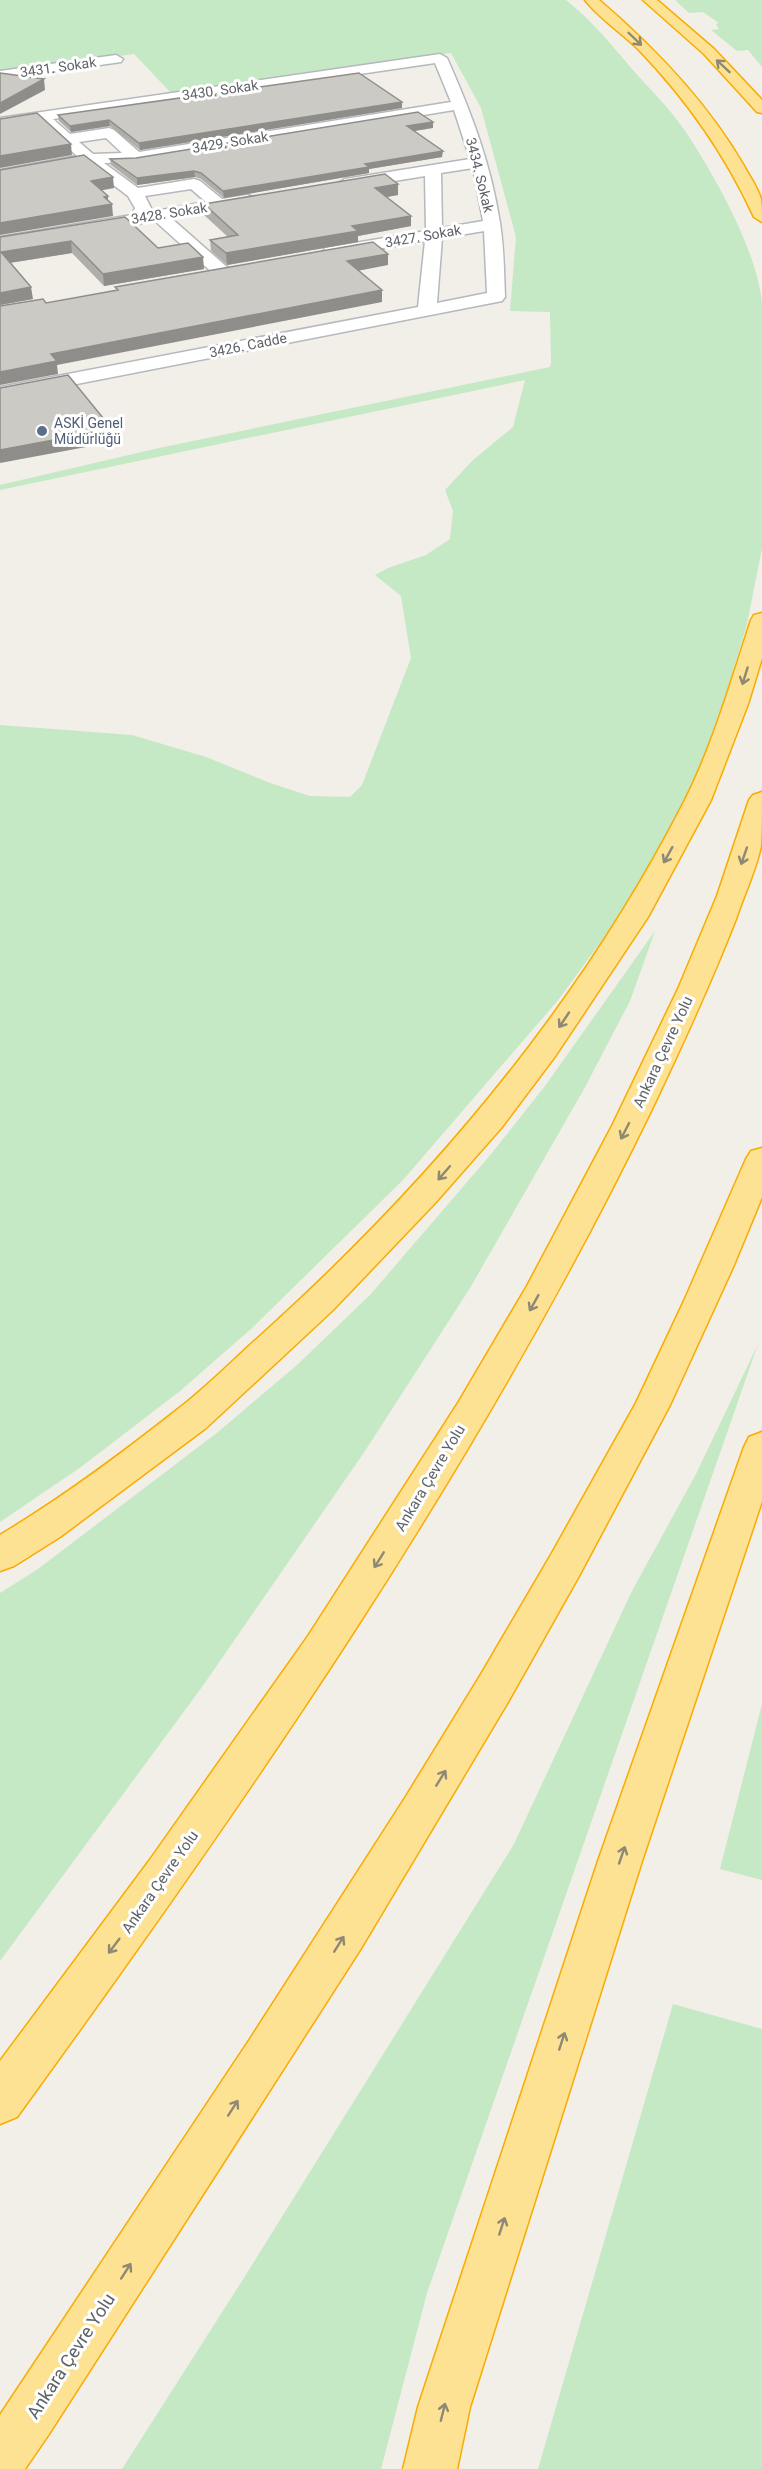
<svg xmlns="http://www.w3.org/2000/svg" width="762" height="2469" font-family="Roboto,sans-serif">
  <style>
    .green { fill: #c5e8c5 }
    .lines { fill: none; stroke-linecap: round; stroke-linejoin: round }
    .minor-casing { stroke: #b5b8bc; stroke-width: 3 }
    .highway-casing { stroke: #f9ab00; stroke-width: 3 }
    .minor { fill: #fff; fill-rule: evenodd }
    .highway { fill: #fde293; fill-rule: evenodd }
    .wall { fill: #afaea9 }
    .shaded-wall { fill: #8f8d8a }
    .building { fill: #cccac5; stroke: #8f8d8a; stroke-width: 1.5 }
    .oneway { stroke: #8e8975 }
    .service-dot { fill: #5c6f8a; stroke: #fff; stroke-width: 2 }
    .labels { text-anchor: middle; stroke-width: 6; stroke-linejoin: round; paint-order: stroke }
    .far-street-label { font-size: 14px; fill: #5f6368; stroke: #fff }
    .far-service-label { font-size: 14px; fill: #4e5e75; stroke: #fff; text-anchor: start }
    .street-label { font-size: 15px; fill: #5f6368; stroke: #fff }
    .near-street-label { font-size: 18px; fill: #5f6368; stroke: #fff }
  </style>
  <rect width="100%" height="100%" fill="#f1efe8"/>
  <path class="green" d="M0,0H566C591,20 612,45 632,69C649,88 668,107 683,128C713,172 757,250 762,303V548L747,624L721,711L701,763L673,822L624,910L559,999L403,1180L251,1329L180,1391L81,1467L0,1522V725L132,735L206,757L270,783L310,796L350,797L362,785L411,658L401,596L375,575L388,568L426,555L450,539L453,511L445,490L473,460L513,427L525,380L0,490V485L159,448L550,367L551,363L550,312L510,311L516,237L481,108L451,53L173,95L134,54L0,72Z
    M675,0H762V67L748,50L737,51L711,30L719,29L716,24L719,23L703,12L689,13Z
    M655,931L630,1001L584,1089L470,1288L365,1451L202,1687L0,1961V1593L38,1569L218,1432L297,1365L370,1295L492,1153L545,1086Z
    M758,1344L427,2293L381,2469H122L242,2281L514,1844L632,1591L696,1474Z
    M762,1704V1880L720,1869Z
    M673,2004L762,2029V2469H538Z"/>
  <g class="lines">
    <g class="minor-casing">
      <path id="minor" d="M440,54L447,58C471,112 491,164 500,223C504,248 504,272 505,297L502,301L0,399V387L418,307L425,241L331,257L325,256L323,252L325,248L331,247L426,231L425,176L345,189L337,184L345,179L470,159L454,110L136,162L104,163L138,188L194,179L200,181L222,199L247,195L253,197L255,200L253,203L171,218L228,268L231,272L228,276H216L155,221L0,247V237L132,215L135,208L128,196L86,164L0,180V170L77,156L38,121L0,126V118ZM435,63L451,102L139,152L114,130L109,128L70,134L53,119ZM106,138L122,153L93,154L79,142ZM473,168L483,221L442,228L441,173ZM191,189L206,202L150,212L151,208L145,196ZM484,231L487,293L437,303L442,238Z
        M116,55L123,59L121,62L0,79V71Z"/>
    </g>
    <g class="highway-casing">
      <path id="highway" d="M585,0H599C655,48 707,102 744,166C750,177 758,188 761,199C762,206 762,215 762,222L754,217C725,154 687,100 639,50C622,33 600,19 585,0Z
        M643,0H657L714,49L762,100V113L757,112L704,54Z
        M762,613V658L748,704L711,800L648,917L556,1055L502,1127L436,1202L333,1310L206,1428L60,1537L14,1566L0,1571V1535C62,1498 121,1454 178,1409C207,1387 233,1360 260,1336C430,1183 579,1007 684,802C713,745 731,681 751,620L754,615Z
        M762,792C762,809 762,829 761,846C756,870 744,895 736,919C711,983 682,1046 652,1109C478,1468 251,1795 17,2117L0,2124V2061L149,1861L308,1636L458,1403L527,1286L612,1126L678,989L717,896L749,800L753,795Z
        M762,1148V1197L734,1265L670,1405L579,1576L508,1702L360,1950L49,2434L25,2469H0V2415L250,2039L405,1798L480,1676L552,1553L636,1403L684,1301L746,1159L751,1151Z
        M762,1432V1501L642,1861L470,2407L457,2469H403L418,2407L598,1861L744,1447L749,1437Z"/>
    </g>
    <use href="#minor" class="minor"/>
    <use href="#highway" class="highway"/>
  </g>
  <path class="wall" d="M402,102V108L140,150L110,126L71,132L59,121L58,115Z
    M433,128L414,131L442,157L369,169V173L224,198L201,179L195,177L137,185L111,165L110,159L136,158Z
    M398,195L386,197L411,226L358,236V242L227,265L211,251L210,240L228,237L204,215V204Z
    M0,237L158,248L204,269L104,286L72,253L10,263L33,299L0,305Z"/>
  <path class="shaded-wall" d="M44,79L45,90L0,114V103Z
    M402,102V108L140,150L139,143Z
    M109,120L110,126L71,132L70,126Z
    M433,122V128L407,132V126Z
    M71,144L72,155L0,168V156Z
    M443,151L442,157L369,169V173L224,198L223,191L365,164Z
    M194,171L195,177L137,185V178Z
    M113,177L114,188L93,192L91,181Z
    M398,184V195L375,199V188Z
    M108,196V205L112,204L113,216L0,235V223Z
    M411,216V226L358,236V242L227,265L226,253L352,226Z
    M71,241L72,253L2,264L1,252Z
    M388,254V265L347,273V261Z
    M203,257L204,269L104,286L103,274Z
    M31,287L33,299L0,305V293Z
    M382,290V302L57,365L58,374L0,385V372L51,354Z
    M112,429L113,442L0,463V450Z"/>
  <path class="building" d="M0,73L44,79L0,103Z
    M359,73L402,102L139,143L109,120L70,126L58,115Z
    M418,112L433,122L407,126L443,151L365,164L369,167L223,191L201,173L194,171L137,178L110,159L136,158Z
    M37,113L71,144L0,156V119Z
    M84,155L113,177L91,181L108,196L104,197L112,204L0,223V170Z
    M385,174L398,184L375,188L411,216L352,226L358,231L226,253L210,240L238,235L204,204Z
    M125,217L158,248L188,243L203,257L103,274L71,241L1,252L31,287L0,293V237Z
    M373,242L388,254L347,261L382,290L51,354L57,361L0,372V306L43,299L46,303L118,290L115,287Z
    M68,375L112,429L0,450V388Z"/>
  <defs><path id="oneway-shaft" d="M-6 0H5M1.5-3L5.5 0L1.5 3" fill="none" stroke-width="1.6" stroke-linecap="round" stroke-linejoin="round" transform="scale(1.5)"/></defs>
  <g class="oneway">
    <use href="#oneway-shaft" transform="translate(635 39) rotate(44)"/>
    <use href="#oneway-shaft" transform="translate(723 66) rotate(-137)"/>
    <use href="#oneway-shaft" transform="translate(745 676) rotate(107)"/>
    <use href="#oneway-shaft" transform="translate(668 855) rotate(119)"/>
    <use href="#oneway-shaft" transform="translate(744 856) rotate(109)"/>
    <use href="#oneway-shaft" transform="translate(564 1020) rotate(124)"/>
    <use href="#oneway-shaft" transform="translate(625 1131) rotate(117)"/>
    <use href="#oneway-shaft" transform="translate(444 1173) rotate(131)"/>
    <use href="#oneway-shaft" transform="translate(534 1303) rotate(119)"/>
    <use href="#oneway-shaft" transform="translate(379 1560) rotate(122)"/>
    <use href="#oneway-shaft" transform="translate(441 1778) rotate(-58)"/>
    <use href="#oneway-shaft" transform="translate(622 1855) rotate(-71)"/>
    <use href="#oneway-shaft" transform="translate(339 1944) rotate(-58)"/>
    <use href="#oneway-shaft" transform="translate(114 1946) rotate(127)"/>
    <use href="#oneway-shaft" transform="translate(562 2041) rotate(-72)"/>
    <use href="#oneway-shaft" transform="translate(233 2108) rotate(-57)"/>
    <use href="#oneway-shaft" transform="translate(502 2226) rotate(-72)"/>
    <use href="#oneway-shaft" transform="translate(126 2271) rotate(-57)"/>
    <use href="#oneway-shaft" transform="translate(443 2412) rotate(-76)"/>
  </g>
  <circle class="service-dot" cx="42" cy="431" r="6"/>
  <g class="labels">
    <g class="far-street-label">
      <text transform="translate(58 67) rotate(-8)" y="5">3431. Sokak</text>
      <text transform="translate(220 90) rotate(-8)" y="5">3430. Sokak</text>
      <text transform="translate(230 142) rotate(-9)" y="5">3429. Sokak</text>
      <text transform="translate(480 175) rotate(76)" y="5">3434. Sokak</text>
      <text transform="translate(169 213) rotate(-9)" y="5">3428. Sokak</text>
      <text transform="translate(423 236) rotate(-10)" y="5">3427. Sokak</text>
      <text transform="translate(248 345) rotate(-11)" y="5">3426. Cadde</text>
    </g>
    <g class="far-service-label">
      <text x="54" y="428">ASKİ Genel<tspan x="54" dy="16">Müdürlüğü</tspan></text>
    </g>
    <g class="street-label">
      <text transform="translate(663 1052) rotate(-65)" y="5">Ankara Çevre Yolu</text>
      <text transform="translate(430 1478) rotate(-59)" y="5">Ankara Çevre Yolu</text>
      <text transform="translate(160 1882) rotate(-55)" y="5">Ankara Çevre Yolu</text>
    </g>
    <g class="near-street-label">
      <text transform="translate(71 2356) rotate(-57)" y="6">Ankara Çevre Yolu</text>
    </g>
  </g>
</svg>
